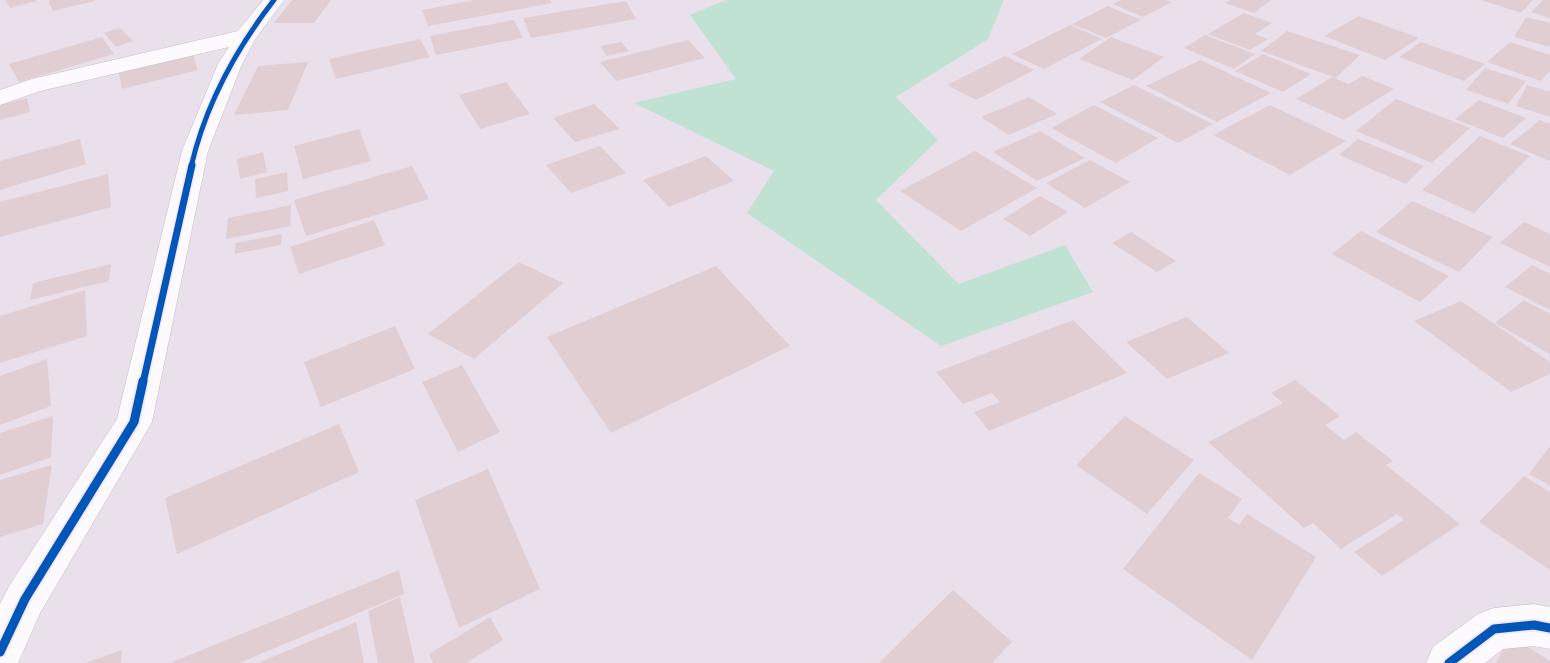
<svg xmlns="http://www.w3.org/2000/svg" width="1550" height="663" font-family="'Roboto Condensed',sans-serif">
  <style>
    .green { fill: #c0e2d3 }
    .building { fill: #e1ced2 }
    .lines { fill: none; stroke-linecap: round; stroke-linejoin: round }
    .street-casing { stroke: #c6bfc8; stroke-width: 1 }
    .street { fill: #fcfafc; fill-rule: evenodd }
    .cycleway-far2-casing { stroke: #f8e8ff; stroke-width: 8 }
    .cycleway-far1-casing { stroke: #f8e8ff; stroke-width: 10 }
    .cycleway-casing { stroke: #f8e8ff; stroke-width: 13 }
    .cycleway-far2 { stroke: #0057b8; stroke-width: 5 }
    .cycleway-far1 { stroke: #0057b8; stroke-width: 7 }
    .cycleway { stroke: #0057b8; stroke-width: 9 }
  </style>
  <rect width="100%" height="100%" fill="#e9e0ec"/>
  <path class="green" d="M726,0H1004L988,39L896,97L938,140L876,200L959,284L1065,245L1093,292L941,346L747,213L774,171L634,103L736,79L690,15Z"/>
  <path class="building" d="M5,0H37V1L10,8Z
    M51,0H95V1L53,11L48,1Z
    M292,0H331L314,23H274Z
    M475,0H550L552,3L428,26L422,10Z
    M1121,0H1166L1172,2L1143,17L1113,4Z
    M1230,0H1271L1254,13L1225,3Z
    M1481,0H1533L1521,13Z
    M1543,0H1550V18L1531,12Z
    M626,1L636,19L531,38L523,18Z
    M1108,6L1141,20L1106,38L1072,24Z
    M1244,13L1272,23L1255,34L1268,39L1250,50L1208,34Z
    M1359,16L1419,38L1385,60L1324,36Z
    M1526,17L1550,23V47L1514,37Z
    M514,20L523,38L436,55L430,36Z
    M1070,25L1102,39L1044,69L1012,54Z
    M120,28L133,41L116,47L104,33Z
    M1287,31L1360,55L1336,78L1261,51Z
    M1205,35L1255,54L1234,69L1184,48Z
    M102,37L114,54L19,82L9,64Z
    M1111,37L1164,57L1133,80L1079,59Z
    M420,39L430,57L336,79L329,59Z
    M688,40L705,58L616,81L600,62Z
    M621,42L629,51L607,56L600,46Z
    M1421,42L1485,64L1464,81L1399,57Z
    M1510,42L1550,55V71L1540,81L1487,62Z
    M192,52L198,70L122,89L118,70Z
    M1263,54L1311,74L1283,92L1235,71Z
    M1005,56L1034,70L976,100L947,85Z
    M1200,60L1271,93L1217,122L1146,86Z
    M308,62L288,110L234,115L258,66Z
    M1485,68L1526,81L1508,104L1466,90Z
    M1363,76L1394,89L1344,120L1296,99L1332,77L1349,84Z
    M506,82L530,114L480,129L459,95Z
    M1134,85L1213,124L1178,143L1100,102Z
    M1527,85L1550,92V117L1516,106Z
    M1029,97L1057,114L1009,135L981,117Z
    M27,98L30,112L0,120V105Z
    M1396,99L1470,128L1432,163L1356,131Z
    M1479,100L1526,118L1503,138L1455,119Z
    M594,104L620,129L575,142L553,118Z
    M1094,105L1158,138L1116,163L1051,128Z
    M1270,105L1346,141L1290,175L1213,135Z
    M1540,120L1550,124V161L1510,144Z
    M359,129L371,161L303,179L294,146Z
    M1040,131L1085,158L1037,181L993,152Z
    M1480,136L1530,156L1474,213L1422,190Z
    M80,139L86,164L0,190V161Z
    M1358,139L1424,166L1406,184L1339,155Z
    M600,146L626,173L571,193L546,165Z
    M975,151L1037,188L961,231L900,191Z
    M263,152L267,172L240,179L237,159Z
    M706,156L734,181L669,207L643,180Z
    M1090,160L1130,182L1085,208L1046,183Z
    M412,166L429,199L306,236L294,200Z
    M287,172L288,191L256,198L255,179Z
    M108,174L111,207L0,237V202Z
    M1040,196L1068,212L1030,236L1003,219Z
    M1412,201L1493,237L1459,272L1376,232Z
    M291,205L290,226L226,239L228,218Z
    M374,220L385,245L299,274L290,247Z
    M1524,222L1550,234V267L1500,243Z
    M1361,231L1449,276L1420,302L1332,254Z
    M1131,232L1176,261L1157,272L1112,243Z
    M282,234L281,245L234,254L236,243Z
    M519,262L563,283L474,359L428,334Z
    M111,264L109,281L30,300L33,283Z
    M1532,265L1550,274V310L1505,287Z
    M716,266L790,346L611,433L547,337Z
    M85,290L87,336L0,363V316Z
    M1524,300L1550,314V354L1495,323Z
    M1461,301L1550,362V374L1511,392L1414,321Z
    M1187,317L1229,353L1167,379L1126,342Z
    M1073,320L1127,373L989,431L974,412L1000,402L992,393L963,404L936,372Z
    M395,326L415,369L321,407L304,362Z
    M47,359L51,406L0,425V376Z
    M462,365L500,432L458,452L422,382Z
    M1295,380L1340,416L1325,425L1344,440L1356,432L1393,461L1386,465L1460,524L1382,576L1354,552L1404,520L1397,514L1341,549L1313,523L1304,528L1208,442L1283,403L1271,393Z
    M53,416L51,457L0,475V433Z
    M1125,416L1194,460L1147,514L1076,465Z
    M339,424L359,472L177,554L165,498Z
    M1550,446V486L1529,474Z
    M52,465L43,524L0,537V480Z
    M488,469L540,589L459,628L415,500Z
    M1199,473L1242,499L1228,518L1239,525L1247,514L1316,557L1252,660L1123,569Z
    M1524,476L1550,492V570L1479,522Z
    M399,570L404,594L239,663H170Z
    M953,590L1012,642L992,663H879Z
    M400,597L415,663H378L368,611Z
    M490,617L503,640L466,663H433L429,654Z
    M356,622L364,663H258Z
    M1510,636L1550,661V663H1496Z
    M122,650L121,663H85Z"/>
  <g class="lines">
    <g class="street-casing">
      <path id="street" d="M263,0H284L256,38L242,64L208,151L152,422L40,613L18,663H0V604L10,585L117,419L182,151L218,64L229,47L40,91L0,105V90L32,79L238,31Z
        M1534,604L1550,607V649L1534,646L1503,649L1485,663H1426L1433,647L1478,614L1494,608Z"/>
    </g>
    <use href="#street" class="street"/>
    <g class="cycleway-far2-casing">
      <path id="cycleway-far2" d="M191,167C205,106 236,49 274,0"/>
    </g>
    <g class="cycleway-far1-casing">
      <path id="cycleway-far1" d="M143,383L192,165"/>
    </g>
    <g class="cycleway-casing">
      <path id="cycleway" d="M0,652L25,599L134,422L143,381
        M1449,663L1494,629L1534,625L1550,628"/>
    </g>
    <use href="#cycleway-far2" class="cycleway-far2"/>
    <use href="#cycleway-far1" class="cycleway-far1"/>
    <use href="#cycleway" class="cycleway"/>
  </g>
</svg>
